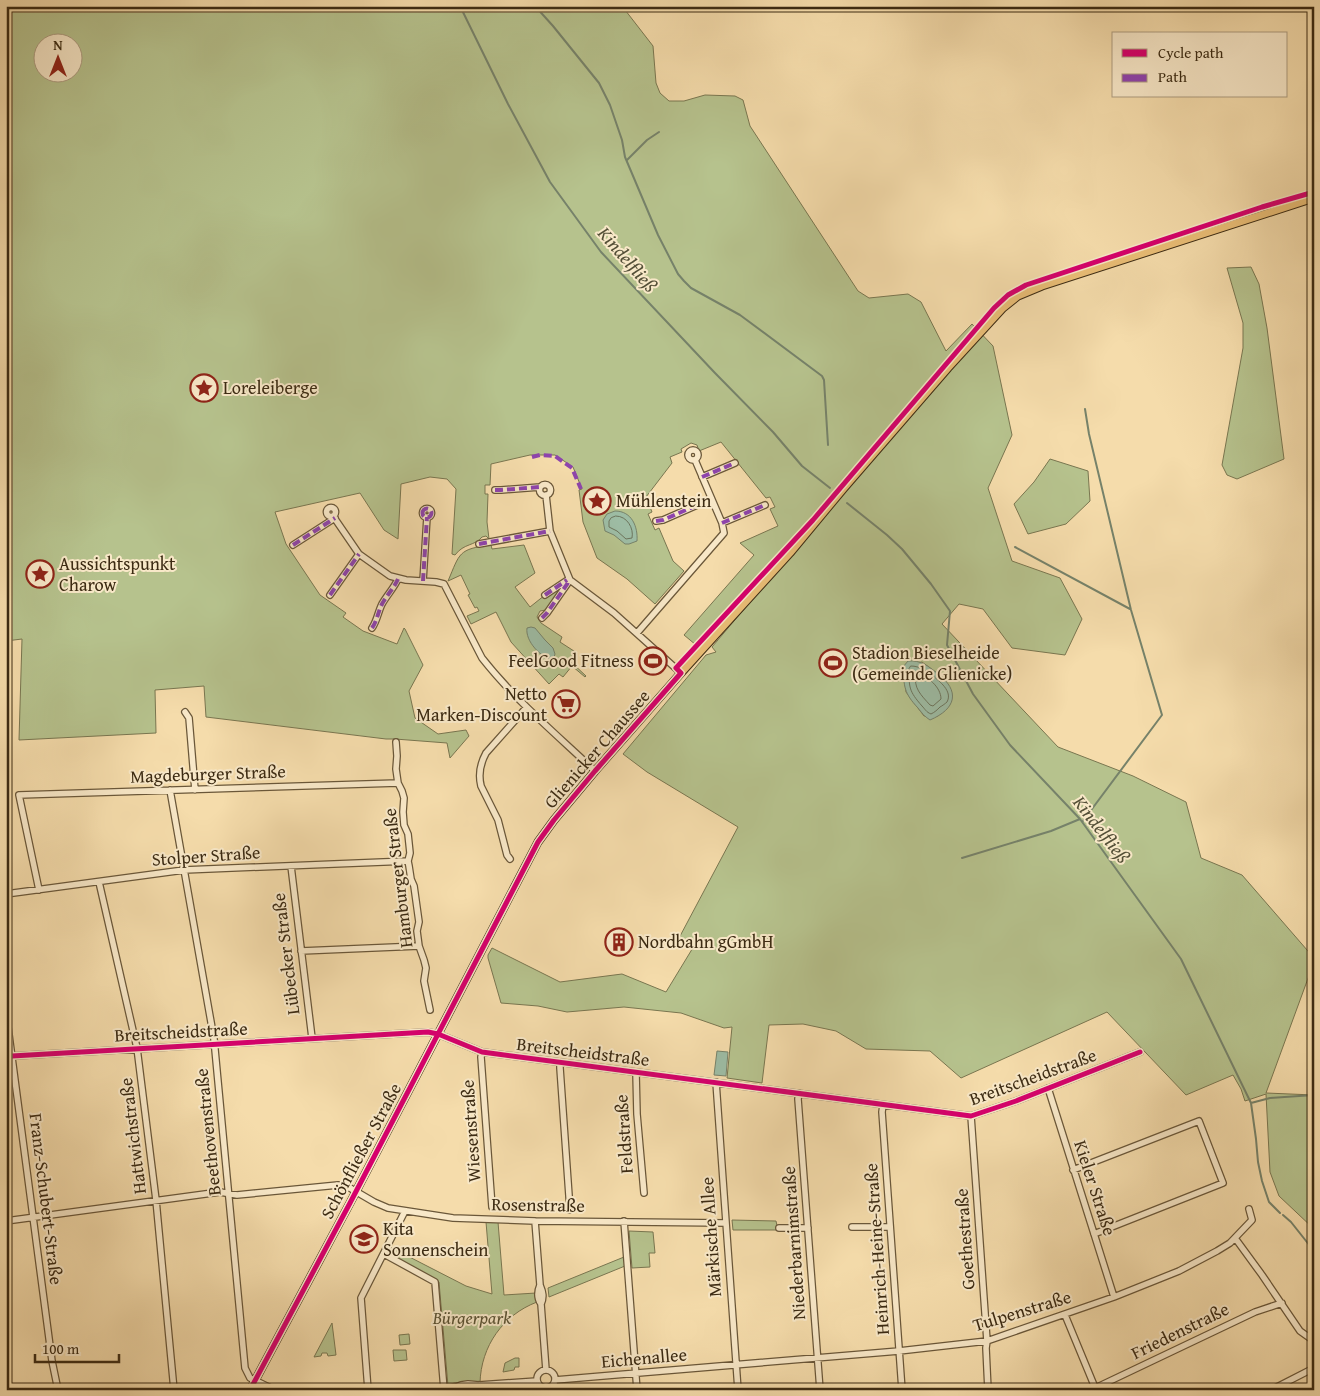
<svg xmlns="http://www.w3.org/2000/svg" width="1320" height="1396" font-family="'Gentium Book Plus',serif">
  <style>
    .green { fill: #b6c28d; stroke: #797650; fill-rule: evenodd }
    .water { fill: #9dbca4; stroke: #76826a }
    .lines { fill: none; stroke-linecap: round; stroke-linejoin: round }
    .shore { stroke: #6c745c; stroke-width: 1 }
    .stream { stroke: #76826a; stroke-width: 2 }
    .minor-casing { stroke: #6a5739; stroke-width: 8 }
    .major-casing { stroke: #3c2b13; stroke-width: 9 }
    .minor { stroke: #f8e8c8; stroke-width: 5.5 }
    .major { stroke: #eabe76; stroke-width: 7 }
    .quiet { stroke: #8e44ad; stroke-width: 4; stroke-dasharray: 8 4; stroke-linecap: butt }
    .cycleway-casing { stroke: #f8e8c8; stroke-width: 8 }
    .cycleway { stroke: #d6006c; stroke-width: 5 }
    .labels { text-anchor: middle; stroke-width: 4; stroke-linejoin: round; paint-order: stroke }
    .poi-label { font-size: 18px; fill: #3c2b13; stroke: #f8e8c8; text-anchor: start }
    .street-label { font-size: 18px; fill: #3c2b13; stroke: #f8e8c8 }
    .park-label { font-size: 18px; font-style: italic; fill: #5a5132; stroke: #f8e8c8 }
    .water-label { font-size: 19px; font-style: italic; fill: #544f37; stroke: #f8e8c8 }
  </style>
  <rect width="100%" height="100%" fill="#f5dcab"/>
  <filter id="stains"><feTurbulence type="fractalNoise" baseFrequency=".004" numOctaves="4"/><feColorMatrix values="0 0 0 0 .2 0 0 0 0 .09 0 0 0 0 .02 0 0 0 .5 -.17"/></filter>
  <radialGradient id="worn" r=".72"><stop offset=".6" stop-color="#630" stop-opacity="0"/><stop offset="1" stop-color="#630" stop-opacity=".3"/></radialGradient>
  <path class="green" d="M6,6H622L653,46L656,83L660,93L669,101H684L705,95L735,96L743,100L750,126L858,291L869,298L908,294L921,302L946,351L972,324L993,346L1012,435L988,488L1012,561L1060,578L1082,619L1065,655L1012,648L983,609L959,604L942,624L1058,747L1133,776L1186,802L1201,858L1242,875L1314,958V962L1266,1093L1314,1095V1229L1279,1196L1270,1172L1266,1094L1245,1101L1241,1089L1233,1075L1186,1095L1107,1012L961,1078L930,1051L866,1049L836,1031L803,1024L769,1025L762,1083L727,1078L732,1027L724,1028L681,1013L624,1007L567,1012L538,1006L501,1003L488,958V955L492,948L560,982L622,974L666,992L694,946L679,938L738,827L647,772L623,754L706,655L716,652L712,647L794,550L790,544L696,645L684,635L754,555L740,543L778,526L770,509L775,507L770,497L766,498L721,442L699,451L697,445L691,443L681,449L682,452L670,457L672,463L646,497L652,512L648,514L655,530L659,528L673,561L684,571L655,604L627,579L597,558L583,522L579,490L582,489L573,467L555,455H530L491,464L490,485H485V494H488L487,522L489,539L486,536L482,537C475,546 464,543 455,555L452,554L456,489L447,479L430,477L401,484L398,539L384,530L360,493L275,512L286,544L320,595L346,613L343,617L363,631L397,644L404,628L405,629L423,665L409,691L415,718L438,734L466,730L469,736L450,758L447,743L395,739H386L206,717L204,686L155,690L156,733L19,740L22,639L6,641ZM42,42H72V72H42ZM922,662L946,680L944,710L938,716H924L906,692L903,667Z
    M1251,267L1259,284L1267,328L1284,459L1237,479L1227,475L1222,465L1243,348V323L1227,268Z
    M1050,459L1088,471L1090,501L1066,524L1028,534L1014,504L1034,482Z
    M491,545L492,549L524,545L535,573L515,587L530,607L545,595L547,597L561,587L546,610L540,611L537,617L541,623L562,637L560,642L577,653L570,661L586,676L585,677L572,666L563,677L559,674L549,684L511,642L496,612L471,624L467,616L479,611L477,607L475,608L468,595L470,594L461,575L448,581C460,553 458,549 491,545Z
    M732,1220L776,1221L778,1230H733Z
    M486,1222H498L504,1295L536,1293L537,1302C503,1315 481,1346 480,1383H454L448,1386L439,1282L387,1254L390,1247L466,1286L492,1294Z
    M629,1231L653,1232L655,1253H649L650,1267L632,1268Z
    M624,1257L625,1266L549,1297L548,1288Z
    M332,1323L336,1355L328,1356L327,1353H322L321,1356L314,1357Z
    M409,1334L410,1344L400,1345L399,1335Z
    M393,1350H406L407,1360L394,1361Z
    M515,1358H519V1367H515L514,1370L503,1372L505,1363Z"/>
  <path class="water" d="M615,511C632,511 638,527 637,541L629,544H625L614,535L605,531L603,520L607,514Z
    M531,627L535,628L545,640L553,648L555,654L553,660C541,658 525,641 527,628Z
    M908,661C921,660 928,666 937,673C961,691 956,709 930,720C924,716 922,713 918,708C904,693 904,687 903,667Z
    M717,1051L728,1052L726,1076L714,1075Z"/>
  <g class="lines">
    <path class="shore" d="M616,516C627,516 634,528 632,538L626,539L617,531L609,527V521L611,518Z
      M911,666C920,666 926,671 933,676C939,681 953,691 947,702C946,703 942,706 940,707C937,710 935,712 931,714C926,712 925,709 922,706C909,691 909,688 909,669Z
      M916,674C927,675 941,687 941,699L933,706L930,705C921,695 913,688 916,674Z"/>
    <path class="stream" d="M460,6L508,104L550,182L601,252L715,373L773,432L802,466L830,488
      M535,6L553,26L599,83L610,105L622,140L625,157L658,235L678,274L684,281L691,288L740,315L822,376L824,380L828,445
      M627,160L647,140L659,132
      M847,503L887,535L902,549L931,584L950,611L947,645L973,694L1010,745L1080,819L1181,959L1251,1103L1256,1139L1258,1162L1262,1181L1269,1202L1280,1213
      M1015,547L1130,609
      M1083,821L1162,715L1131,610L1089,434L1085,409
      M962,858L1051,831L1080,819
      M1251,1103L1270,1098L1314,1095
      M1283,1215L1291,1222L1314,1251"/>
    <g class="minor-casing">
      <path id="minor" d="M688 455a5 5 0 1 1 10 0a5 5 0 1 1-10 0Z
        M702,477L735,463
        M539.5 490a5.5 5.5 0 1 1 11 0a5.5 5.5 0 1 1-11 0Z
        M495,490H501L540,487
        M546,495L550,531L570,580L614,613L681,673
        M326.5 512a4.5 4.5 0 1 1 9 0a4.5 4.5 0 1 1-9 0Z
        M422.5 513a4.5 4.5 0 1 1 9 0a4.5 4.5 0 1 1-9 0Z
        M333,516L359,554L390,576L406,580L436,582L444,584L482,658C515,700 556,734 595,771
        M656,521L663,520L711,499
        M722,523L765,505
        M479,544L550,531
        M293,545L335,518
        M423,581L427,517
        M330,595L359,554
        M545,595L569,579
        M542,618L547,613L570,580
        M372,628C377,621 378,612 382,604C387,595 394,588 398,579
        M637,633L724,533L722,523L695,460
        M185,712L189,718L195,790
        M396,742L397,756L396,769L398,783L402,791L404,798L403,812L404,825L408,834L410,853L408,861L409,866L411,879L414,886L419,922L417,931L419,946L424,960L426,968L424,981L430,1010
        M170,790L214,1039L245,1368L250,1378L275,1390
        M510,859L507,855L498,820L481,786C478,774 480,764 486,753L526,708
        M291,866L312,1038
        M99,882L137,1048L156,1200L174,1390
        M39,890L19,795L398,783
        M6,894L184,870L408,861
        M301,951L419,946
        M6,1012L52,1361L58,1390
        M482,1052L481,1057L492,1207
        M12,1056L428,1032L438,1034L482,1052L971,1116L1016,1101L1140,1052
        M560,1063V1068L570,1210
        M636,1073L637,1114L644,1193
        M716,1082L738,1390
        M1048,1088L1114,1297
        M799,1093L798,1099L820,1390
        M883,1105L882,1112L902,1390
        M971,1116L987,1341L986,1348L988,1390
        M1073,1170L1199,1121L1223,1183L1094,1234
        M6,1221L220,1192L237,1195L338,1185L350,1188L374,1202L388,1208L453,1218L535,1221L726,1223
        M535,1221L540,1285C537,1292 537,1298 541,1304
        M624,1221L637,1390
        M852,1227H890
        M779,1228H808
        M1235,1238L1262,1275L1300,1331L1314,1341
        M384,1254L435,1282L444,1390
        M540,1285C543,1292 544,1297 541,1304L546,1370
        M1065,1315L1096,1390
        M537 1379a9 9 0 1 1 18 0a9 9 0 1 1-18 0Z
        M555,1380L899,1351L987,1341L1114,1297L1179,1271L1217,1251L1230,1243L1252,1220L1249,1209
        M456,1387C465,1390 472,1390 479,1385
        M368,1390L361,1298L405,1211
        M430,1390L456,1387L461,1385L468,1384L479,1385L537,1381
        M1091,1390L1255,1312L1282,1303
        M1271,1390L1314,1368"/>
    </g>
    <g class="major-casing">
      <path id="major" d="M250,1390L350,1203L538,842L554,820L595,771L681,673L790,553L844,488L948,368L1003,308L1018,296L1042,286L1314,198"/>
    </g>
    <use href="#minor" class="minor"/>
    <use href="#major" class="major"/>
    <path class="quiet" d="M532,457L540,455L555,456L572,468L581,489
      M702,477L735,463
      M495,490H501L540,487
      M422.5 513a4.5 4.5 0 1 1 9 0a4.5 4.5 0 1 1-9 0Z
      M656,521L663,520L711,499
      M722,523L765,505
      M479,544L550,531
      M293,545L335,518
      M423,581L427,517
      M330,595L359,554
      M545,595L567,580
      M542,618L547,613L570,580
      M372,628C377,621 378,612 382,604C387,595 394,588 398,579"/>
    <g class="cycleway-casing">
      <path id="cycleway" d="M12,1056L428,1032L438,1034L482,1052L971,1116L1016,1101L1140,1052
        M250,1390L350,1203L538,842L554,820L595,771L681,673L676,668L813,520L994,308L1008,295L1026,285L1262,207L1314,192"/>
    </g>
    <use href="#cycleway" class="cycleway"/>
  </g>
  <defs>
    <g id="sight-ring" transform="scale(1.4375)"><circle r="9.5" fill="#f8e8c8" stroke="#8f2418" stroke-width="1.5"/><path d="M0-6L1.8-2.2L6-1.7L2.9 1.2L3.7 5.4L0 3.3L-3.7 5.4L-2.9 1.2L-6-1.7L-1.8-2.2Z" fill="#8f2418"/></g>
    <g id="stadium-ring" transform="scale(1.4375)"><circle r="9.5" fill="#f8e8c8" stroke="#8f2418" stroke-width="1.5"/><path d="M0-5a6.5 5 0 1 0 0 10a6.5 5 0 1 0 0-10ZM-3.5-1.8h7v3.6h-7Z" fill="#8f2418"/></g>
    <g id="supermarket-ring" transform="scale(1.4375)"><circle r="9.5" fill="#f8e8c8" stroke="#8f2418" stroke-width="1.5"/><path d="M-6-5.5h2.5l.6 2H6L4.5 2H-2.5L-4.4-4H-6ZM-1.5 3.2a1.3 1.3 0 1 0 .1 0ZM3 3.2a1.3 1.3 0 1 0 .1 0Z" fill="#8f2418"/></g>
    <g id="building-ring" transform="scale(1.4375)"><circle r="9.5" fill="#f8e8c8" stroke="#8f2418" stroke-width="1.5"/><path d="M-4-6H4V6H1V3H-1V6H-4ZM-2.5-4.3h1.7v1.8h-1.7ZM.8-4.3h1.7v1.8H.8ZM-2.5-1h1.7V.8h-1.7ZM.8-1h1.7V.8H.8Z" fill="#8f2418"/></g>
    <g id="school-ring" transform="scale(1.4375)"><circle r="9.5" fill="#f8e8c8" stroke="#8f2418" stroke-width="1.5"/><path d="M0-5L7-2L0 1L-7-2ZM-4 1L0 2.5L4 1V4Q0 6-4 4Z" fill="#8f2418"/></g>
  </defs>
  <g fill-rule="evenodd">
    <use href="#sight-ring" x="204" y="388"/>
    <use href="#sight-ring" x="597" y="501"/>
    <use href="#sight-ring" x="40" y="574"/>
    <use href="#stadium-ring" x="653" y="661"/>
    <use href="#stadium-ring" x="833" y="663"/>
    <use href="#supermarket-ring" x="566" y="704"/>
    <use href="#building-ring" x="619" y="942"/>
    <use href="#school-ring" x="364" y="1239"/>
  </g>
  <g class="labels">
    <g class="poi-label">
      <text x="223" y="394">Loreleiberge</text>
      <text x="616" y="507">Mühlenstein</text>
      <text x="59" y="570">Aussichtspunkt<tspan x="59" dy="21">Charow</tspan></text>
      <text x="852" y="659">Stadion Bieselheide<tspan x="852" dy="21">(Gemeinde Glienicke)</tspan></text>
      <text x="634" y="667" text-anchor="end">FeelGood Fitness</text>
      <text x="547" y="700" text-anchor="end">Netto<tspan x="547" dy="21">Marken-Discount</tspan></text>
      <text x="638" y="948">Nordbahn gGmbH</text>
      <text x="383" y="1235">Kita<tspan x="383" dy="21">Sonnenschein</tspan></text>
    </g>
    <g class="street-label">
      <text transform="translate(597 749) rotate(-49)" y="6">Glienicker Chaussee</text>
      <text transform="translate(208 774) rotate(-2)" y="6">Magdeburger Straße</text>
      <text transform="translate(206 856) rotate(-4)" y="6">Stolper Straße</text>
      <text transform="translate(398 878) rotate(-97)" y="6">Hamburger Straße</text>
      <text transform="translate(286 954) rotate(-97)" y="6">Lübecker Straße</text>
      <text transform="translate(181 1032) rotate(-3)" y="6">Breitscheidstraße</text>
      <text transform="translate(583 1052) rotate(7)" y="6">Breitscheidstraße</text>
      <text transform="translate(1033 1077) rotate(-20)" y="6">Breitscheidstraße</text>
      <text transform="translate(471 1131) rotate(-94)" y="6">Wiesenstraße</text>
      <text transform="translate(208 1132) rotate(-96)" y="6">Beethovenstraße</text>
      <text transform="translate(624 1134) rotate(-94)" y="6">Feldstraße</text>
      <text transform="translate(133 1136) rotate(-97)" y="6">Hattwichstraße</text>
      <text transform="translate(361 1151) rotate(-62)" y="6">Schönfließer Straße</text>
      <text transform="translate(1095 1188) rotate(72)" y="6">Kieler Straße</text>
      <text transform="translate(46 1199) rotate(83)" y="6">Franz-Schubert-Straße</text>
      <text transform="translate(538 1205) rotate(1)" y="6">Rosenstraße</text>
      <text transform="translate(711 1237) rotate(-94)" y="6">Märkische Allee</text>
      <text transform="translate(965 1239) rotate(-94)" y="6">Goethestraße</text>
      <text transform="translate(794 1243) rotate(-94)" y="6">Niederbarnimstraße</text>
      <text transform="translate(877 1249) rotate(-94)" y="6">Heinrich-Heine-Straße</text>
      <text transform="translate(1022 1311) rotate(-17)" y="6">Tulpenstraße</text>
      <text transform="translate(1180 1331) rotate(-26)" y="6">Friedenstraße</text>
      <text transform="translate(644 1358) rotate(-5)" y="6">Eichenallee</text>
    </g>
    <g class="park-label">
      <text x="472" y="1324">Bürgerpark</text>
    </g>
    <g class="water-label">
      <text transform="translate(628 259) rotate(49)" y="7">Kindelfließ</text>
      <text transform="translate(1102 829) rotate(52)" y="7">Kindelfließ</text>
    </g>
  </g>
  <rect width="1320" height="1396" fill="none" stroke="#f5dcab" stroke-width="25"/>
  <rect x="8" y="8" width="1305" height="1381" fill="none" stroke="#3c2b13" stroke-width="2.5"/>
  <rect x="12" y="12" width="1295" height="1371" fill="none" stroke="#3c2b13"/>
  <rect x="1112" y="32" width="175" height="65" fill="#f8e8c8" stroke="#ad9c80"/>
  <rect x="1122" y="49" width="25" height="8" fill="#d6006c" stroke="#ad9c80"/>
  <text x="1158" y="58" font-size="15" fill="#3c2b13">Cycle path</text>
  <rect x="1122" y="74" width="25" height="8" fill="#8e44ad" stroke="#ad9c80"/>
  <text x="1158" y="82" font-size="15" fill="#3c2b13">Path</text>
  <g transform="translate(58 58)"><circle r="24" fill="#f8e8c8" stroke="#ad9c80"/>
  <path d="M0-4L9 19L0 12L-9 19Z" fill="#8f2418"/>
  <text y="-8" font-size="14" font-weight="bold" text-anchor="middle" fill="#3c2b13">N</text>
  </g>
  <path d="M35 1354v8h84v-8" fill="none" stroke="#3c2b13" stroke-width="2.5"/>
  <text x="42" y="1354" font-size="15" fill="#3c2b13" stroke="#f8e8c8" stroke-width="4" paint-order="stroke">100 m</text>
  <rect width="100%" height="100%" filter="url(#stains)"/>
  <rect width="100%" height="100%" fill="url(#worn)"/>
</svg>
